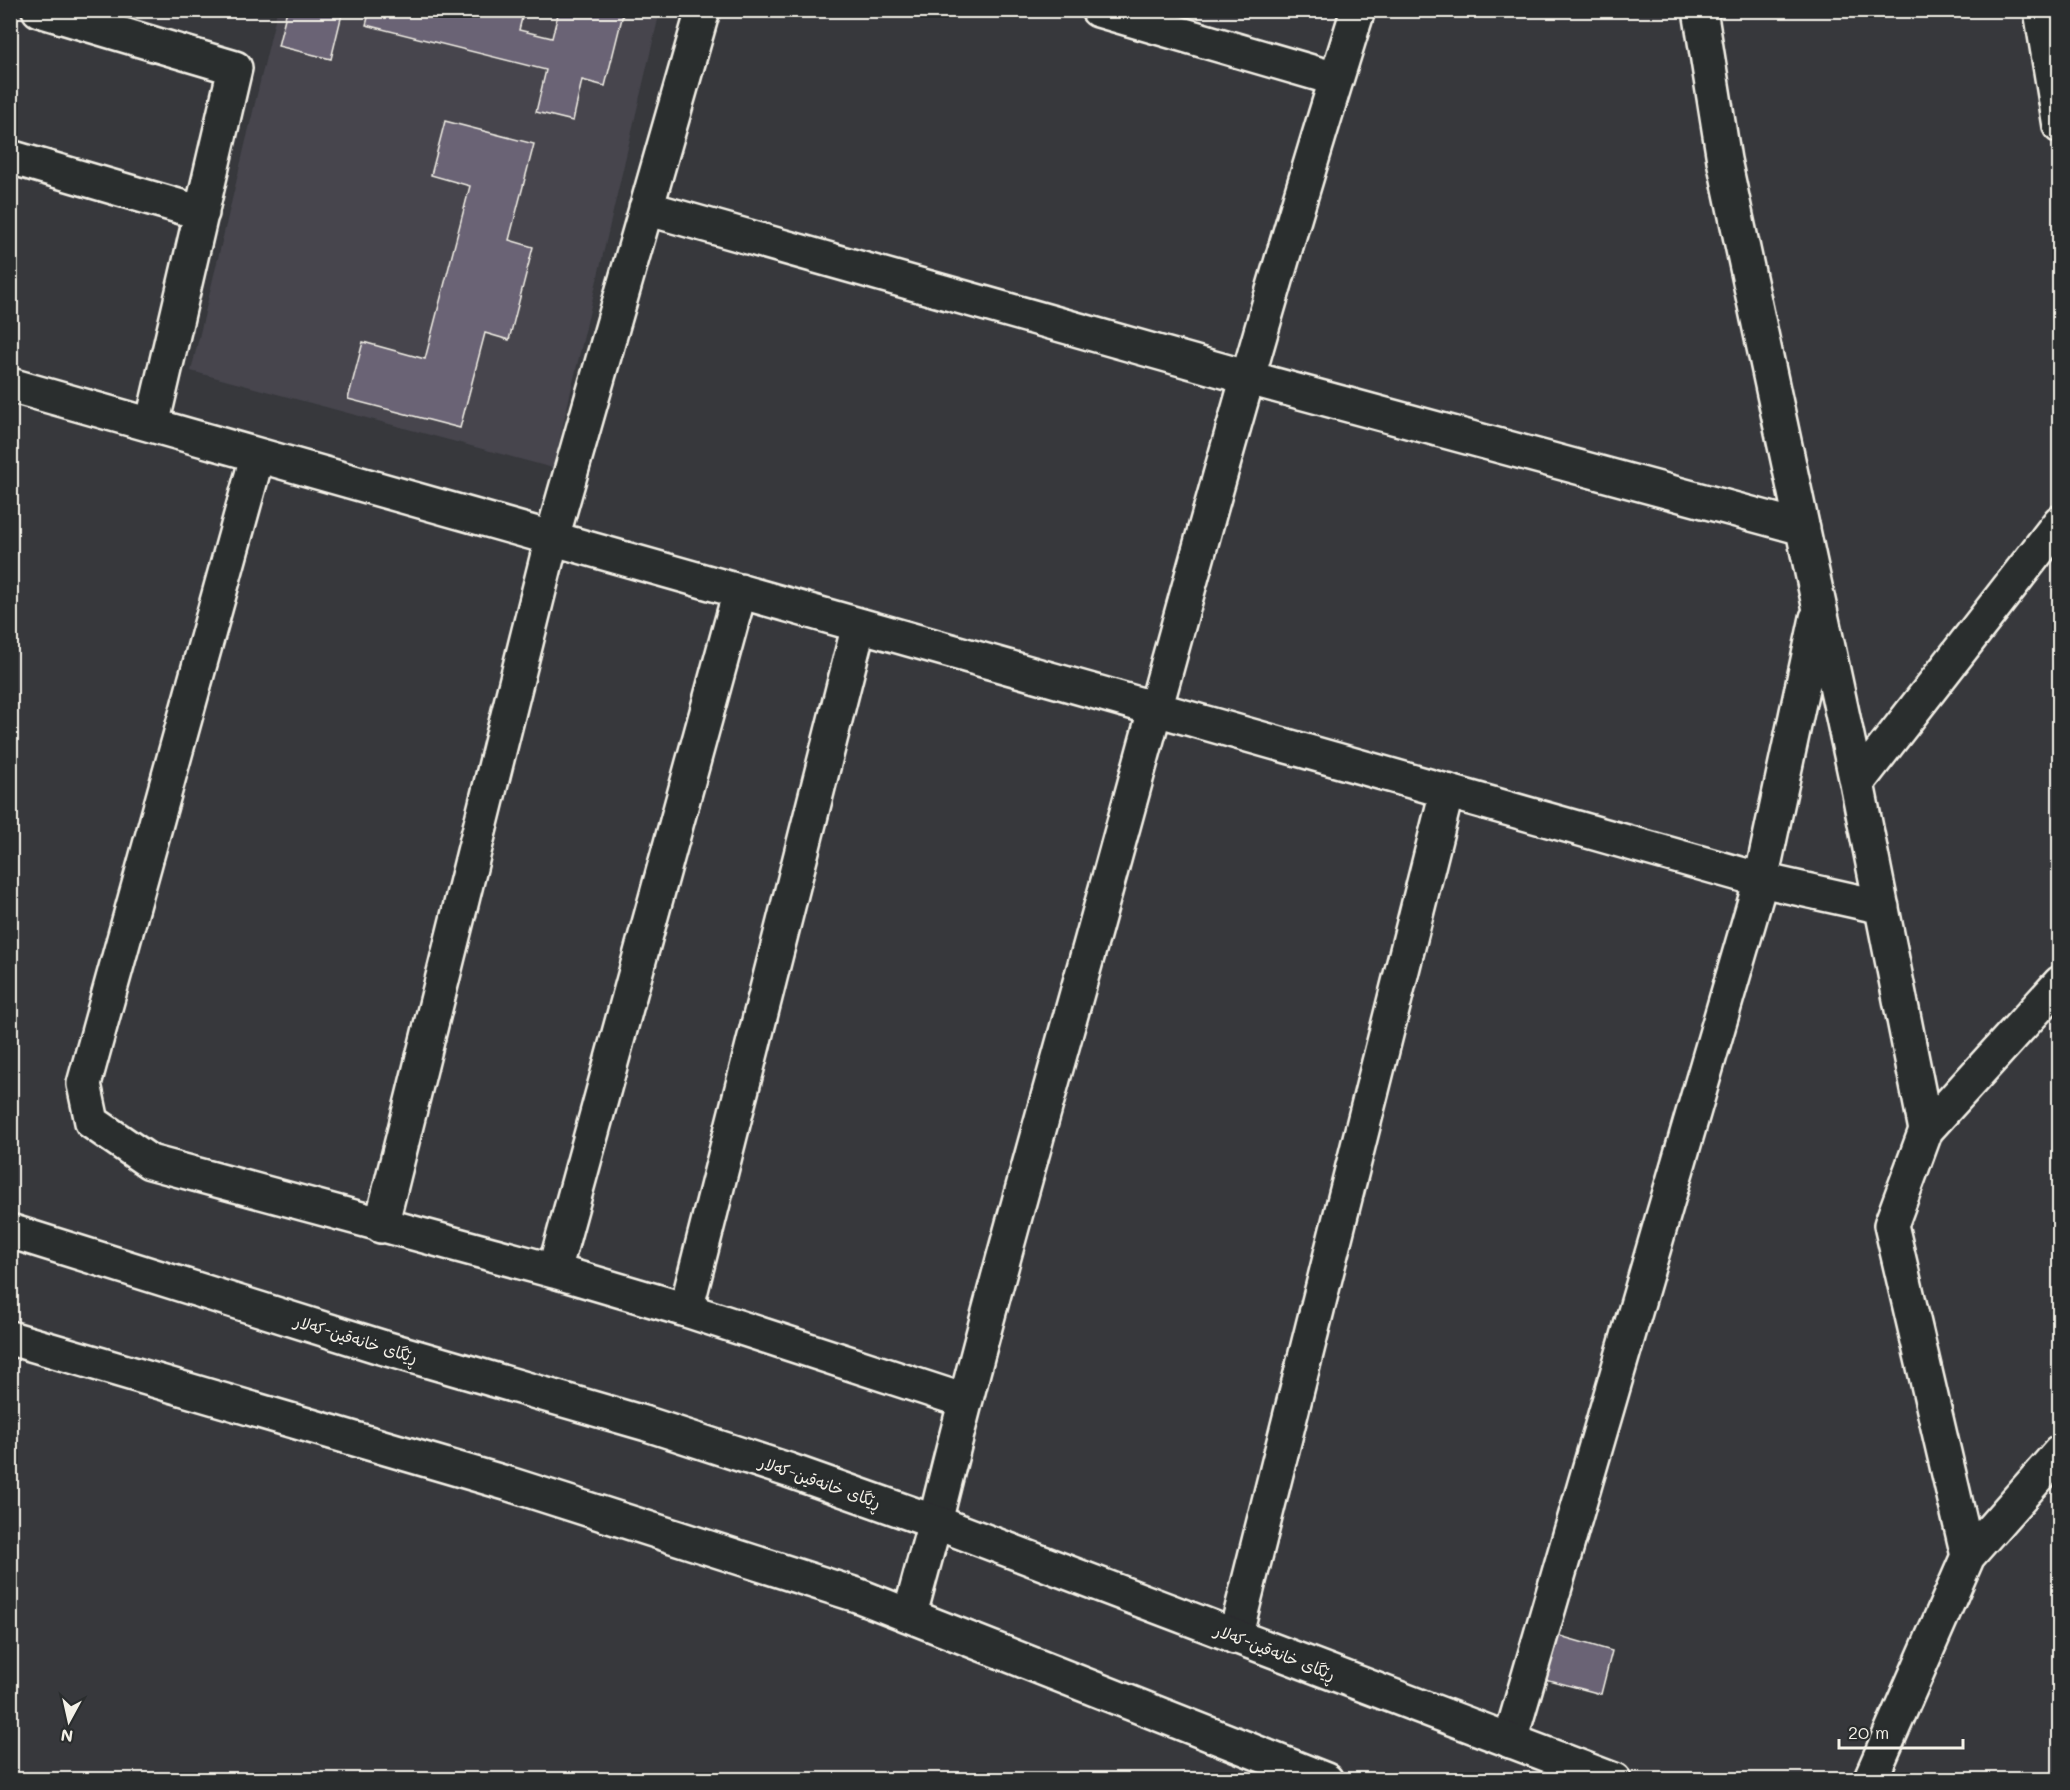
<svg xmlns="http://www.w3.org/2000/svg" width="2070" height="1790" font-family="Mali,'Playpen Sans Arabic',sans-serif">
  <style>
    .built { fill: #46454d }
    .building { fill: #6a6374; stroke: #f4f1e8; stroke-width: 1.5 }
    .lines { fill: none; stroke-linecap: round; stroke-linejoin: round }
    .minor-casing { stroke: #f4f1e8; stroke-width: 38 }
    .major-casing { stroke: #f4f1e8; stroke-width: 38 }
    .minor { stroke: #2a2d2e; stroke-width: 33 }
    .major { stroke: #2a2d2e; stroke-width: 33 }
    .labels { text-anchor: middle; stroke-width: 4.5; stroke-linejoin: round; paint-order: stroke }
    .street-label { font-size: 16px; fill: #f4f1e8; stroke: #2a2d2e }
  </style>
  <rect width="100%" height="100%" fill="#37383c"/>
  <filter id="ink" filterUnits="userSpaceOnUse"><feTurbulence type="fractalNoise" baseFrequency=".0167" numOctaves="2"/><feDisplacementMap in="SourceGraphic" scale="12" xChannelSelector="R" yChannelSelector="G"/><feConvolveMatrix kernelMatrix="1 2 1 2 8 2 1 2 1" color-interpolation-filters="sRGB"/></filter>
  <g filter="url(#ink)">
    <path class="built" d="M277,11H660L553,468L191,371Z"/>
    <path class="building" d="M287,10H343L331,59L278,46Z
      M370,10H524L519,30L552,38L559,10H624L605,86L582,80L573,121L536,112L546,70L366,25Z
      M445,121L534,144L509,240L533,247L509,340L485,333L460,428L348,399L363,342L425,359L470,186L431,175Z
      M1553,1634L1612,1651L1601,1694L1541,1678Z"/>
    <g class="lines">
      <g class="minor-casing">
        <path id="minor" d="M39,10L235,68L152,425
          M1098,10L1336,79
          M1700,10L1724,160L1857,783L1926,1130L1891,1225L1968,1556
          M2041,10L2060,126
          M10,157L202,213
          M646,208L1249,378L1803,528
          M10,385L1761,880L1882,907
          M257,457L84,1084L92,1122L150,1162L554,1271L686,1310L965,1401
          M1857,783L2060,522
          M1926,1130L2060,983
          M381,1226L552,538L703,10
          M554,1271L740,591
          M686,1310L859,625
          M935,1522C990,1297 1055,1075 1116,852C1193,571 1270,288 1358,10
          M1235,1637L1447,791
          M1510,1741L1761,880L1817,618
          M1870,1780L1968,1556L2060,1452"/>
      </g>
      <g class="major-casing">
        <path id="major" d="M10,1231L381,1347L647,1424L788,1470L935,1522L1614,1780
          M10,1338L509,1484L857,1595L1326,1780
          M910,1614L935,1522"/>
      </g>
      <use href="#minor" class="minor"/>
      <use href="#major" class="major"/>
    </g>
  </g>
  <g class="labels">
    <g class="street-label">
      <text transform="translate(356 1339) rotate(17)" y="6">ڕێگای خانەقین-کەلار</text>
      <text transform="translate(820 1482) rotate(19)" y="6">ڕێگای خانەقین-کەلار</text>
      <text transform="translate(1275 1652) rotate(21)" y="6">ڕێگای خانەقین-کەلار</text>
    </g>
  </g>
  <rect width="2070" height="1790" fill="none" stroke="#2a2d2e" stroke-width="36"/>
  <rect x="18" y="18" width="2034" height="1754" fill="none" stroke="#f4f1e8" stroke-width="2" filter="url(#ink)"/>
  <g transform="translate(69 1721) rotate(188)" stroke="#2a2d2e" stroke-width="4.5" paint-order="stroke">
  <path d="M0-4.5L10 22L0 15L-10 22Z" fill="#f4f1e8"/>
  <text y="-9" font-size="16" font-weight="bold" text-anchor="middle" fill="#f4f1e8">N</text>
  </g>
  <path d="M1839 1739v9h124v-9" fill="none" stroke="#f4f1e8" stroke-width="3"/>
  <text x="1848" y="1739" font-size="18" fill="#f4f1e8" stroke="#2a2d2e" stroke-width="4.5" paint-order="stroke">20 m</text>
</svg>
